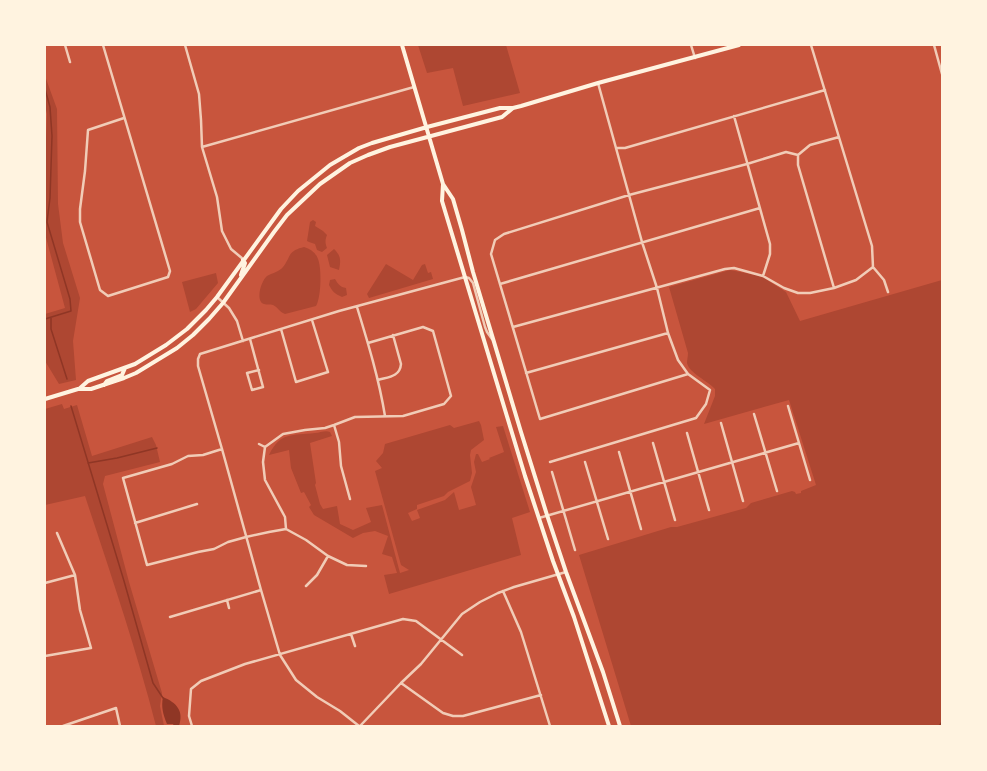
<svg xmlns="http://www.w3.org/2000/svg" width="987" height="771" font-family="'Varela Round',sans-serif">
  <style>
    .green { fill: #ae4732 }
    .water { fill: #8f3625 }
    .lines { fill: none; stroke-linecap: round; stroke-linejoin: round }
    .stream { stroke: #8f3625; stroke-width: 1.5 }
    .minor { stroke: #f1ccb7; stroke-width: 2.5 }
    .secondary { stroke: #fff3e0; stroke-width: 4 }
  </style>
  <rect width="100%" height="100%" fill="#c8553d"/>
  <path class="green" d="M418,45H506L520,93L463,106L453,68L427,73Z
    M45,76L57,109L58,204L63,243L80,298L73,341L76,380L59,384L45,361V314L65,308L45,234V163L47,114L45,106Z
    M313,220L316,222L315,226L323,231L327,235C325,240 325,243 327,248L322,252L317,250L315,244L309,242L307,241L310,222Z
    M304,247C311,249 316,253 318,259C322,269 321,298 316,306L285,314C279,312 278,307 273,305C270,304 267,305 264,304C255,301 261,281 267,276C272,273 279,272 283,267C285,265 286,262 288,259C291,251 296,249 304,247Z
    M334,249C341,256 341,260 339,270L330,267L327,255Z
    M386,264L413,280L422,265L425,264L428,273L431,272L433,279L369,298L367,294Z
    M730,270L761,276L786,292L800,321L942,280V726H631L579,555L671,527H677L746,508L751,503L792,491L795,492L796,494L801,493V491L816,485L789,400L704,424L715,396V389C708,381 689,373 687,363C687,360 688,356 688,353L669,287Z
    M216,273L218,283L196,309L190,312L182,282Z
    M335,279C338,284 340,287 346,288L347,295L342,297C335,294 332,291 329,285L330,280Z
    M62,404L64,409L77,405L92,456L152,437L156,445L160,462L105,476L103,484L129,582L162,693L160,706L164,726H156C136,648 110,572 85,496L45,505V409Z
    M479,421L481,425L484,440L471,450L470,455L472,473L470,481L448,492L444,496L417,505V509L408,513L412,521L420,518L417,510L445,500L454,492L459,510L476,505L471,487L476,472L474,462L476,454H478L482,462L490,459L489,458L504,452L496,427L503,426L530,512L512,518L521,555L389,594L384,575L397,573L392,557L382,554L388,536L375,531L363,533L353,538L314,515L309,507L311,505L304,492L301,493L291,468L289,450L269,455C281,431 292,436 315,433C320,433 325,430 330,432L332,436L310,443L316,483L315,485L320,504L323,509L337,506L340,524L353,530L371,522L366,508L382,505L400,573L409,570L401,565L375,471L382,468L376,461L383,453L385,444L450,425L454,428Z"/>
  <path class="water" d="M163,697C177,703 184,711 179,726H174L173,724H167C163,714 161,707 163,697Z"/>
  <g class="lines">
    <path class="stream" d="M45,89L50,107L52,136L50,198L47,222L70,299L71,311L45,319
      M51,318V329L67,379
      M71,406L124,581L153,683L163,698
      M88,463L117,458L157,448
      M942,690V702
      M939,726L942,722"/>
    <path class="minor" d="M65,45L70,62
      M103,45L170,271L168,277L108,296L100,290L80,222V209L85,171L88,130L124,118
      M185,45L199,94L201,120L202,147L217,197L222,231L231,249L243,259
      M691,45L695,58
      M934,45L942,74
      M734,116L770,244V254L763,276
      M202,147L414,87
      M616,148H625L825,90
      M873,267L884,280L888,292
      M500,284L760,208
      M834,288L798,165V155L810,145L839,137
      M217,297L229,308L237,321L243,341
      M357,307C368,343 379,379 385,416
      M513,327L725,269L734,268L763,276L784,288L798,293H810L834,288L856,280L873,267L872,246L811,45
      M281,329L296,382L328,372L312,320
      M250,339L263,387L252,390L247,373L259,370
      M526,373L668,333
      M688,374L540,419L491,254L495,240L504,234L629,195L747,164L786,152L798,155
      M378,380C388,377 400,377 401,364L393,335
      M788,406L810,480
      M754,414L777,491
      M721,423L743,501
      M334,425L339,442L341,466L350,499
      M687,433L709,510
      M653,443L675,520
      M259,444L265,447
      M222,449L203,455L188,456L172,464L123,478L147,565L198,552L214,549L228,542L246,537L269,532L286,529L306,540L328,556L347,565L366,566
      M619,452L641,529
      M550,462L696,418L706,404L710,390L688,374L678,360L668,333L657,288L642,242L598,83
      M585,462L608,539
      M552,472L575,550
      M539,518L799,443
      M135,523L197,504
      M286,529L285,517L265,480L263,462L265,447L283,434L305,430L325,428L334,425L355,417L403,416L444,404L451,396L433,331L423,327L368,343
      M45,583L75,575
      M306,586L317,575L328,556
      M503,591L521,632L550,726
      M227,600L229,608
      M170,617L261,590
      M351,634L355,646
      M45,656L91,648L80,610L75,575L57,533
      M401,683L443,713L453,716H463L541,695
      M63,726L116,708L120,726
      M192,726L189,716L191,689L201,681L245,664L403,619L416,621L462,655
      M359,726L340,711L317,697L296,680L280,655L261,590L222,449L198,366V359L200,354L339,311L465,277L469,278L473,283L485,327L487,332L492,339
      M360,726L401,683L421,664L462,614L480,602L498,593L514,587L566,572"/>
    <path class="secondary" d="M402,45L443,184L453,199L462,230L473,272L521,432L547,515L566,572L603,672L620,726
      M443,184L442,201L525,476L553,561L574,617L609,726
      M241,275L245,263L243,260
      M104,385L107,381L122,375L125,368
      M79,389L88,381L135,364L166,345L187,329L206,310L217,297L281,209L298,191L330,165L359,148L372,143L427,127L500,108H513
      M45,399L78,389H91L124,378L136,373L177,348L193,335L209,319L223,303L274,232L287,215L320,184L350,163L368,155L390,147L502,117L513,108L521,106L598,83L739,45"/>
  </g>
  <rect width="987" height="771" fill="none" stroke="#fff3e0" stroke-width="92"/>
</svg>
